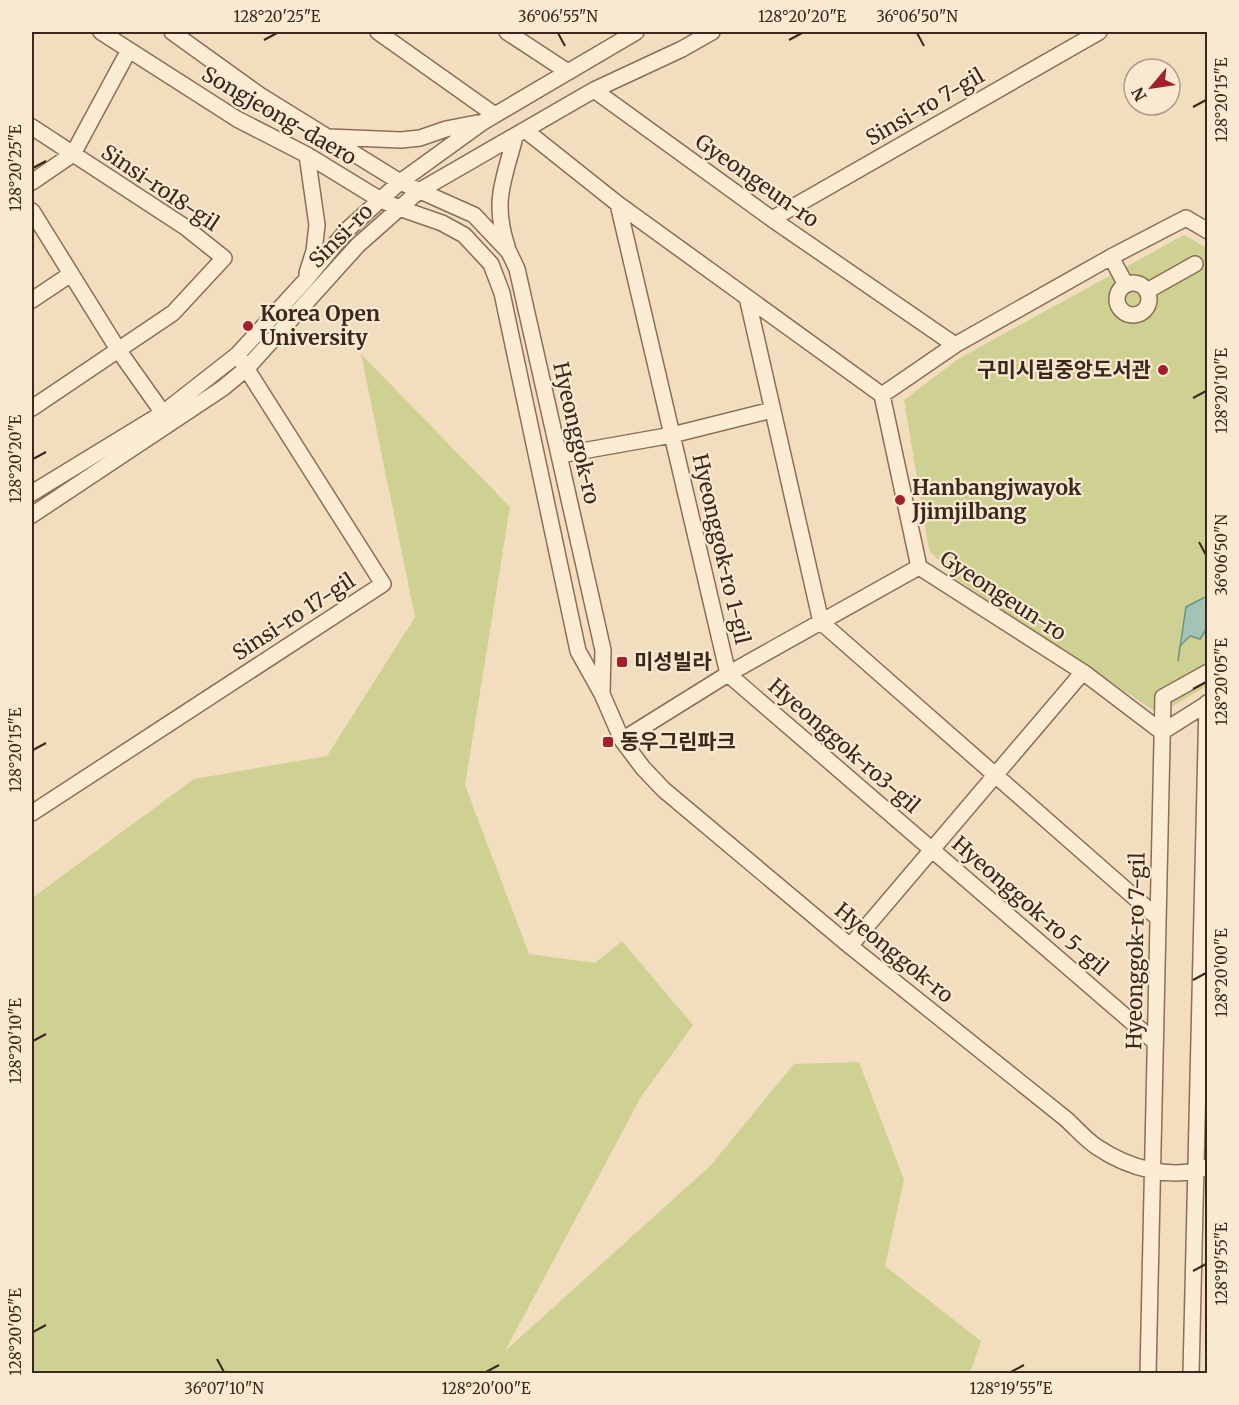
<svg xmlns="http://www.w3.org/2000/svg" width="1239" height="1405" font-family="Merriweather,'Noto Sans KR',serif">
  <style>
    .green { fill: #cfd192 }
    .water { fill: #a3c3b7; stroke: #699284; stroke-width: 1.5 }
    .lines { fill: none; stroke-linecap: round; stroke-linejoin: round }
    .minor-casing { stroke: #8c6e56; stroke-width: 18 }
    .minor { stroke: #fcecd3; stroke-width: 15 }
    .ticks { fill: none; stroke: #3a281c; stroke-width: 2 }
    .poi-dot { fill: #a1202d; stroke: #f8e9d0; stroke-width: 2 }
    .labels { text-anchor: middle; stroke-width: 4.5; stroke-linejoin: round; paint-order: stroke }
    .street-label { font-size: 21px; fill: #3a281c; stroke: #f8e9d0 }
    .poi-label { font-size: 21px; font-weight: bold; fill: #3a281c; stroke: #f8e9d0; text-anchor: start }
    .neatline { fill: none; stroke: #3a281c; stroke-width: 2 }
    .ticks-label { font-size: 15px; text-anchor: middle; fill: #3a281c }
  </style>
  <rect width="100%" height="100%" fill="#f2debf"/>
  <path class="green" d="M1184,235L1207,248V686L1159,714L956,579L929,550L904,400L958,359Z
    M361,354L510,507L465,785L529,954L595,963L622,941L693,1025L641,1097L505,1351L710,1166L794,1064L859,1062L904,1180L885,1266L981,1341L970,1373H32V898L194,779L327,756L415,617Z"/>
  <path class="water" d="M1207,596V628L1200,639L1190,636L1180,646L1178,661L1186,607Z"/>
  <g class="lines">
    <g class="minor-casing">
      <path id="minor" d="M101,32L237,119L307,155L379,199L399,208L442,223L464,235L491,264L502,293L578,651L602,694L622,740L643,768L664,790L850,946L1066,1119C1076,1128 1086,1140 1097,1147C1128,1168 1172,1181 1208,1167
        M172,32L261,96L400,182L474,215L509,252L517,269L603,650L602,693
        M378,32L495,115
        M507,32L568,72
        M594,90L772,219L955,345
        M32,127L185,227L224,258L173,313L32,408
        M525,130L618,204L882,395
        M329,137L401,140L420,138L446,129L477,123
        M307,155L317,225L314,251L307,273
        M32,182L73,154L129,50
        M618,204L728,674L1155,1042
        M32,211L119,351L163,413
        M772,219L1099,32
        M507,246C492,201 504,180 515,137
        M1111,257L1126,285
        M1117 299a16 16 0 1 1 32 0a16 16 0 1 1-32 0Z
        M1147,291L1195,264
        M747,297L821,622L1158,918
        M32,300L71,274
        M560,455L672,435L772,410
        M32,493L163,413L237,355L304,282L347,230L400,182L483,122L636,32
        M32,515L223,388L247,368L358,245L419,191L594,90L682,49L712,32
        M1162,732L1083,672L919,567L882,395L955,345L1111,257L1186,218L1208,231
        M1162,732L1208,703
        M622,740L728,674L919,567
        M32,813L383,584L241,360
        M850,946L1083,672
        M1148,1374L1163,697L1208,672
        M1191,1374L1207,703"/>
    </g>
    <use href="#minor" class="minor"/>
  </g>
  <path class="ticks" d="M558,33L565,46M917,33L924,46M264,40L277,33M789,40L802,33M1193,107L1206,100M33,168L46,161M1193,398L1206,391M33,459L46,452M1199,542L1206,555M1193,689L1206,682M33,750L46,743M1193,980L1206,973M33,1041L46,1034M1193,1271L1206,1264M33,1332L46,1325M217,1359L224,1372M486,1372L499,1365M1011,1372L1024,1365"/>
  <g class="poi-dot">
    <circle cx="248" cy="326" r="6"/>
    <circle cx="1163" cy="370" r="6"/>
    <circle cx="900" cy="500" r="6"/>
    <rect x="616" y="656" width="12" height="12" rx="3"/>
    <rect x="602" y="736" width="12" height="12" rx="3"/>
  </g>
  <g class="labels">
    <g class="street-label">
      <text transform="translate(925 107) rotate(-30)" y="7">Sinsi-ro 7-gil</text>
      <text transform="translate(279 116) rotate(30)" y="7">Songjeong-daero</text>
      <text transform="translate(757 181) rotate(35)" y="7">Gyeongeun-ro</text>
      <text transform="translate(160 188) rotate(34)" y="7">Sinsi-ro18-gil</text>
      <text transform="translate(341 236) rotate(-45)" y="7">Sinsi-ro</text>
      <text transform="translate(576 433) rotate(77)" y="7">Hyeonggok-ro</text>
      <text transform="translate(721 549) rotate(77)" y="7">Hyeonggok-ro 1-gil</text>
      <text transform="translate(1003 596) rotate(33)" y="7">Gyeongeun-ro</text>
      <text transform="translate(294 617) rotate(-33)" y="7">Sinsi-ro 17-gil</text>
      <text transform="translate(844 746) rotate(41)" y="7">Hyeonggok-ro3-gil</text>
      <text transform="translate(1030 906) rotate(41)" y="7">Hyeonggok-ro 5-gil</text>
      <text transform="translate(1136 951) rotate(-89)" y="7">Hyeonggok-ro 7-gil</text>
      <text transform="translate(894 953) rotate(39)" y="7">Hyeonggok-ro</text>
    </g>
    <g class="poi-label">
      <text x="260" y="321">Korea Open<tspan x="260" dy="24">University</tspan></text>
      <text x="1151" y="377" text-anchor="end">구미시립중앙도서관</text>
      <text x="912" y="495">Hanbangjwayok<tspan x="912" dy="24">Jjimjilbang</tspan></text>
      <text x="634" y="669">미성빌라</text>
      <text x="620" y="749">동우그린파크</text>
    </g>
  </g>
  <rect width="1239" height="1405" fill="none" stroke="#f8e9d0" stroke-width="66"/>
  <g transform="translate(1152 87) rotate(241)"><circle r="28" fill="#f8e9d0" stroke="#ac9c88" stroke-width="1.5"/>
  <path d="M0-4.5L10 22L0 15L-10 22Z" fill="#a1202d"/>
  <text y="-9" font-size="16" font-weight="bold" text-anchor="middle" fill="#3a281c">N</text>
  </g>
  <rect x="33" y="33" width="1173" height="1339" class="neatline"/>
  <g class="ticks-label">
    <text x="277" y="22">128°20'25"E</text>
    <text x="558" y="22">36°06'55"N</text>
    <text x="802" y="22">128°20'20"E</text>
    <text x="917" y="22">36°06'50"N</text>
    <text transform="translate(1222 100) rotate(-90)" y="5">128°20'15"E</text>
    <text transform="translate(16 168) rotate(-90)" y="5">128°20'25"E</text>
    <text transform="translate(1222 391) rotate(-90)" y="5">128°20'10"E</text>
    <text transform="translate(16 459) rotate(-90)" y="5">128°20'20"E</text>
    <text transform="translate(1222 555) rotate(-90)" y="5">36°06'50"N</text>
    <text transform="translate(1222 682) rotate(-90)" y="5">128°20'05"E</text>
    <text transform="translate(16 750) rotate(-90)" y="5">128°20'15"E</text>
    <text transform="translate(1222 973) rotate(-90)" y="5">128°20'00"E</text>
    <text transform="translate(16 1041) rotate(-90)" y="5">128°20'10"E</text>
    <text transform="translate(1222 1264) rotate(-90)" y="5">128°19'55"E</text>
    <text transform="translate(16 1332) rotate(-90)" y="5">128°20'05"E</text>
    <text x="224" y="1394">36°07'10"N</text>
    <text x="486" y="1394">128°20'00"E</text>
    <text x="1011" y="1394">128°19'55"E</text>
  </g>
</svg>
